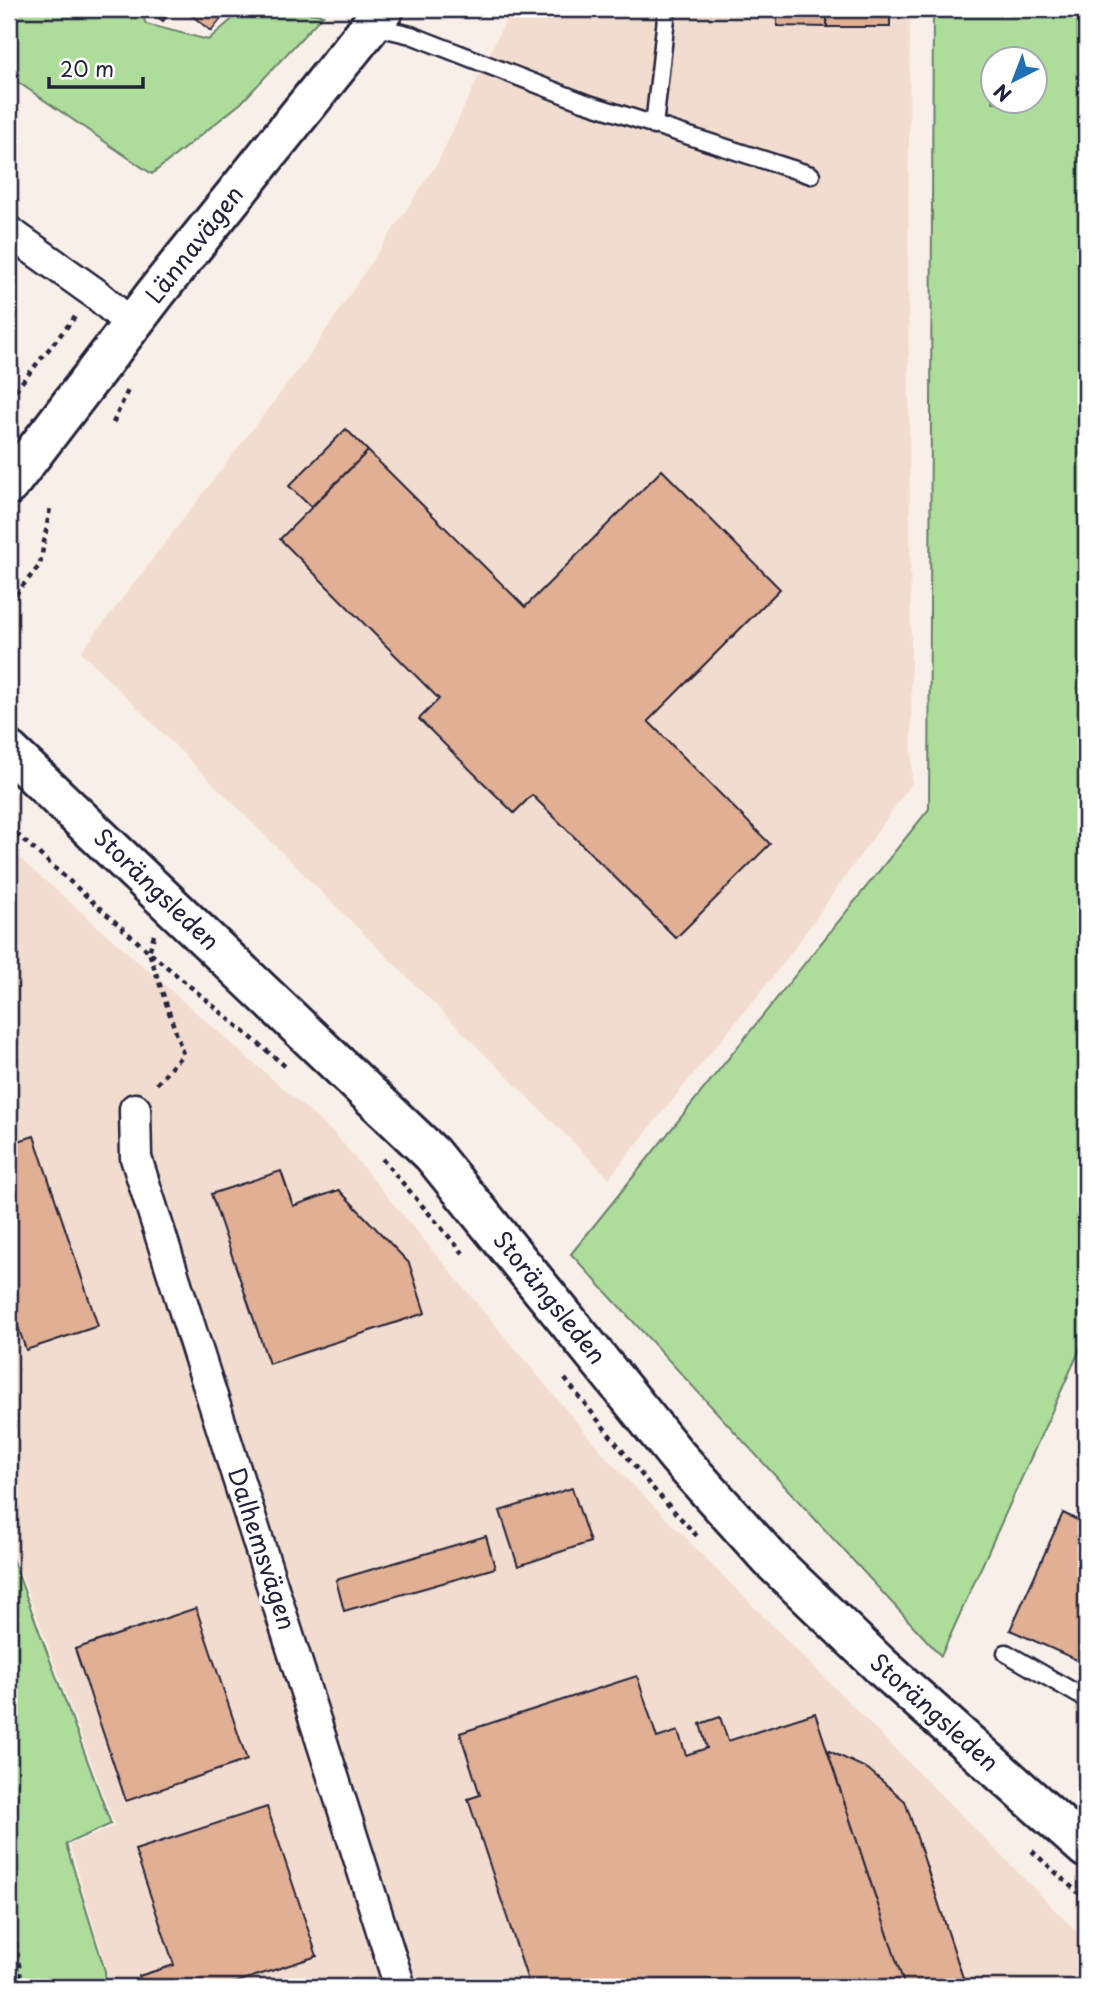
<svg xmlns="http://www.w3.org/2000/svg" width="1095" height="1996" font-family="'Playpen Sans',sans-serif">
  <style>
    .built { fill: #f2dccf }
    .green { fill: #addc9b; stroke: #687f6b; stroke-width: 2; fill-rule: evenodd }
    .building { fill: #e1af93; stroke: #22223b; stroke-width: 2 }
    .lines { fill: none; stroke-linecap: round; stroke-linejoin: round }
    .lane-casing { stroke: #22223b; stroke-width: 21 }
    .street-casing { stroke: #22223b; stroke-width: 35 }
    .secondary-casing { stroke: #22223b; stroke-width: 44 }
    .path { stroke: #22223b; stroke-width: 4.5; stroke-dasharray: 5 5; stroke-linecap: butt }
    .lane { stroke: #fff; stroke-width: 16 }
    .street { stroke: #fff; stroke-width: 30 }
    .secondary { stroke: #fff; stroke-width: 38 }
    .labels { text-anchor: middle; stroke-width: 7; stroke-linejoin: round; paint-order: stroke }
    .street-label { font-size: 24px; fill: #22223b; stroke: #fff }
  </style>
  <rect width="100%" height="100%" fill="#f9efe9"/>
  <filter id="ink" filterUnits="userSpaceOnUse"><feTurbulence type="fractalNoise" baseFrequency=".0143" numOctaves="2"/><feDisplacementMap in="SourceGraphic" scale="14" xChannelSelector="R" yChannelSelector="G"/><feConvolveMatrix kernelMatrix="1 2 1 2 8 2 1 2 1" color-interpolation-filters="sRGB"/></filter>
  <g filter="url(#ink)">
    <path class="built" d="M511,9H910L908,267L912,783L783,964L609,1178L81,652L311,353L438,162Z
      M9,849L335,1134L610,1462L1086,1941V1987H109L107,1971L70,1845L115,1826L9,1541Z"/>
    <path class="green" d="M9,9H140L146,24L208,40L244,9H280L323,15L241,103L152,174L9,76Z
      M933,9H1086V1336L941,1656L571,1254L929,809ZM993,60H1036V102H993Z
      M9,1550L111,1824L66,1844L105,1971L106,1987H9Z"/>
    <path class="building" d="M152,9H173L163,21L150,11Z
      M184,9H229L211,31Z
      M777,9H827V27L777,26Z
      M827,9H890V27H827Z
      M346,429L368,451L311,507L289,486Z
      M368,451L525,607L662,470L780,589L648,721L770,844L676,938L532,795L514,813L419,719L439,699L280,539Z
      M9,1124L15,1142L34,1136L98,1326L26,1350L9,1300Z
      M281,1171L293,1206L339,1190L409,1263L425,1313L269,1364L211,1194Z
      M1086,1446V1469L1078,1465Z
      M572,1488L590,1542L518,1566L500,1511Z
      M1063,1513L1086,1524V1664L1010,1630Z
      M486,1536L495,1568L344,1611L336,1580Z
      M196,1608L247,1760L126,1801L75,1649Z
      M637,1676L657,1738L678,1731L686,1755L707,1748L700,1724L720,1717L728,1741L815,1713L905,1987H530L468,1799L480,1795L460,1733Z
      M827,1750L868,1769L905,1801L966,1987H905Z
      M267,1807L317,1956L222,1987H143L139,1976L174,1965L135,1850Z"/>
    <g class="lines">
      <g class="lane-casing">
        <path id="lane" d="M373,26L411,35L583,102L811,175
          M654,126L667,9
          M1006,1653L1086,1699"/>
      </g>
      <g class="street-casing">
        <path id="street" d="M9,232L96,294L132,325
          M135,1109L136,1158L400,1987"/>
      </g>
      <g class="secondary-casing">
        <path id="secondary" d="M9,485L159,289L384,9
          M9,751L432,1154L677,1456L770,1559L881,1666L1086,1848"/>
      </g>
      <path class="path" d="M9,398L75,317
        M113,423L128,390
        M9,602L40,565L50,508
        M9,827L149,952L285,1066
        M154,935L149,952L183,1054L154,1087
        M382,1159L463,1253
        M565,1379L649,1484L697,1536
        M1084,1425L1086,1419
        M1032,1851L1086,1900
        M9,1893L22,1987"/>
      <use href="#lane" class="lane"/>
      <use href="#street" class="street"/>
      <use href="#secondary" class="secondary"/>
    </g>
  </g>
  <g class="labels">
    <g class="street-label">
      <text transform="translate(195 245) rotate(-52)" y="8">Lännavägen</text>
      <text transform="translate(156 890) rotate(44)" y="8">Storängsleden</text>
      <text transform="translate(549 1298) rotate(51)" y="8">Storängsleden</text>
      <text transform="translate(261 1549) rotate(72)" y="8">Dalhemsvägen</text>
      <text transform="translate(934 1713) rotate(42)" y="8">Storängsleden</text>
    </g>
  </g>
  <rect width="1095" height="1996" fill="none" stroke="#fff" stroke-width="35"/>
  <rect x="18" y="18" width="1060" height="1961" fill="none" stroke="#22223b" stroke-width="2.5" filter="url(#ink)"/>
  <g transform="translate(1014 80) rotate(222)"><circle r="33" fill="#ffffff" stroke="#a7a7b1" stroke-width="2"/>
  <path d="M0-5L12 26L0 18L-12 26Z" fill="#1f6fb2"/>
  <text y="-10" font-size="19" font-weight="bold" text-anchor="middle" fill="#22223b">N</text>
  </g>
  <path d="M49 77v10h94v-10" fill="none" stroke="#22223b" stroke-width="3.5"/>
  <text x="60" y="77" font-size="21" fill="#22223b" stroke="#ffffff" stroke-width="5" paint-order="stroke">20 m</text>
</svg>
